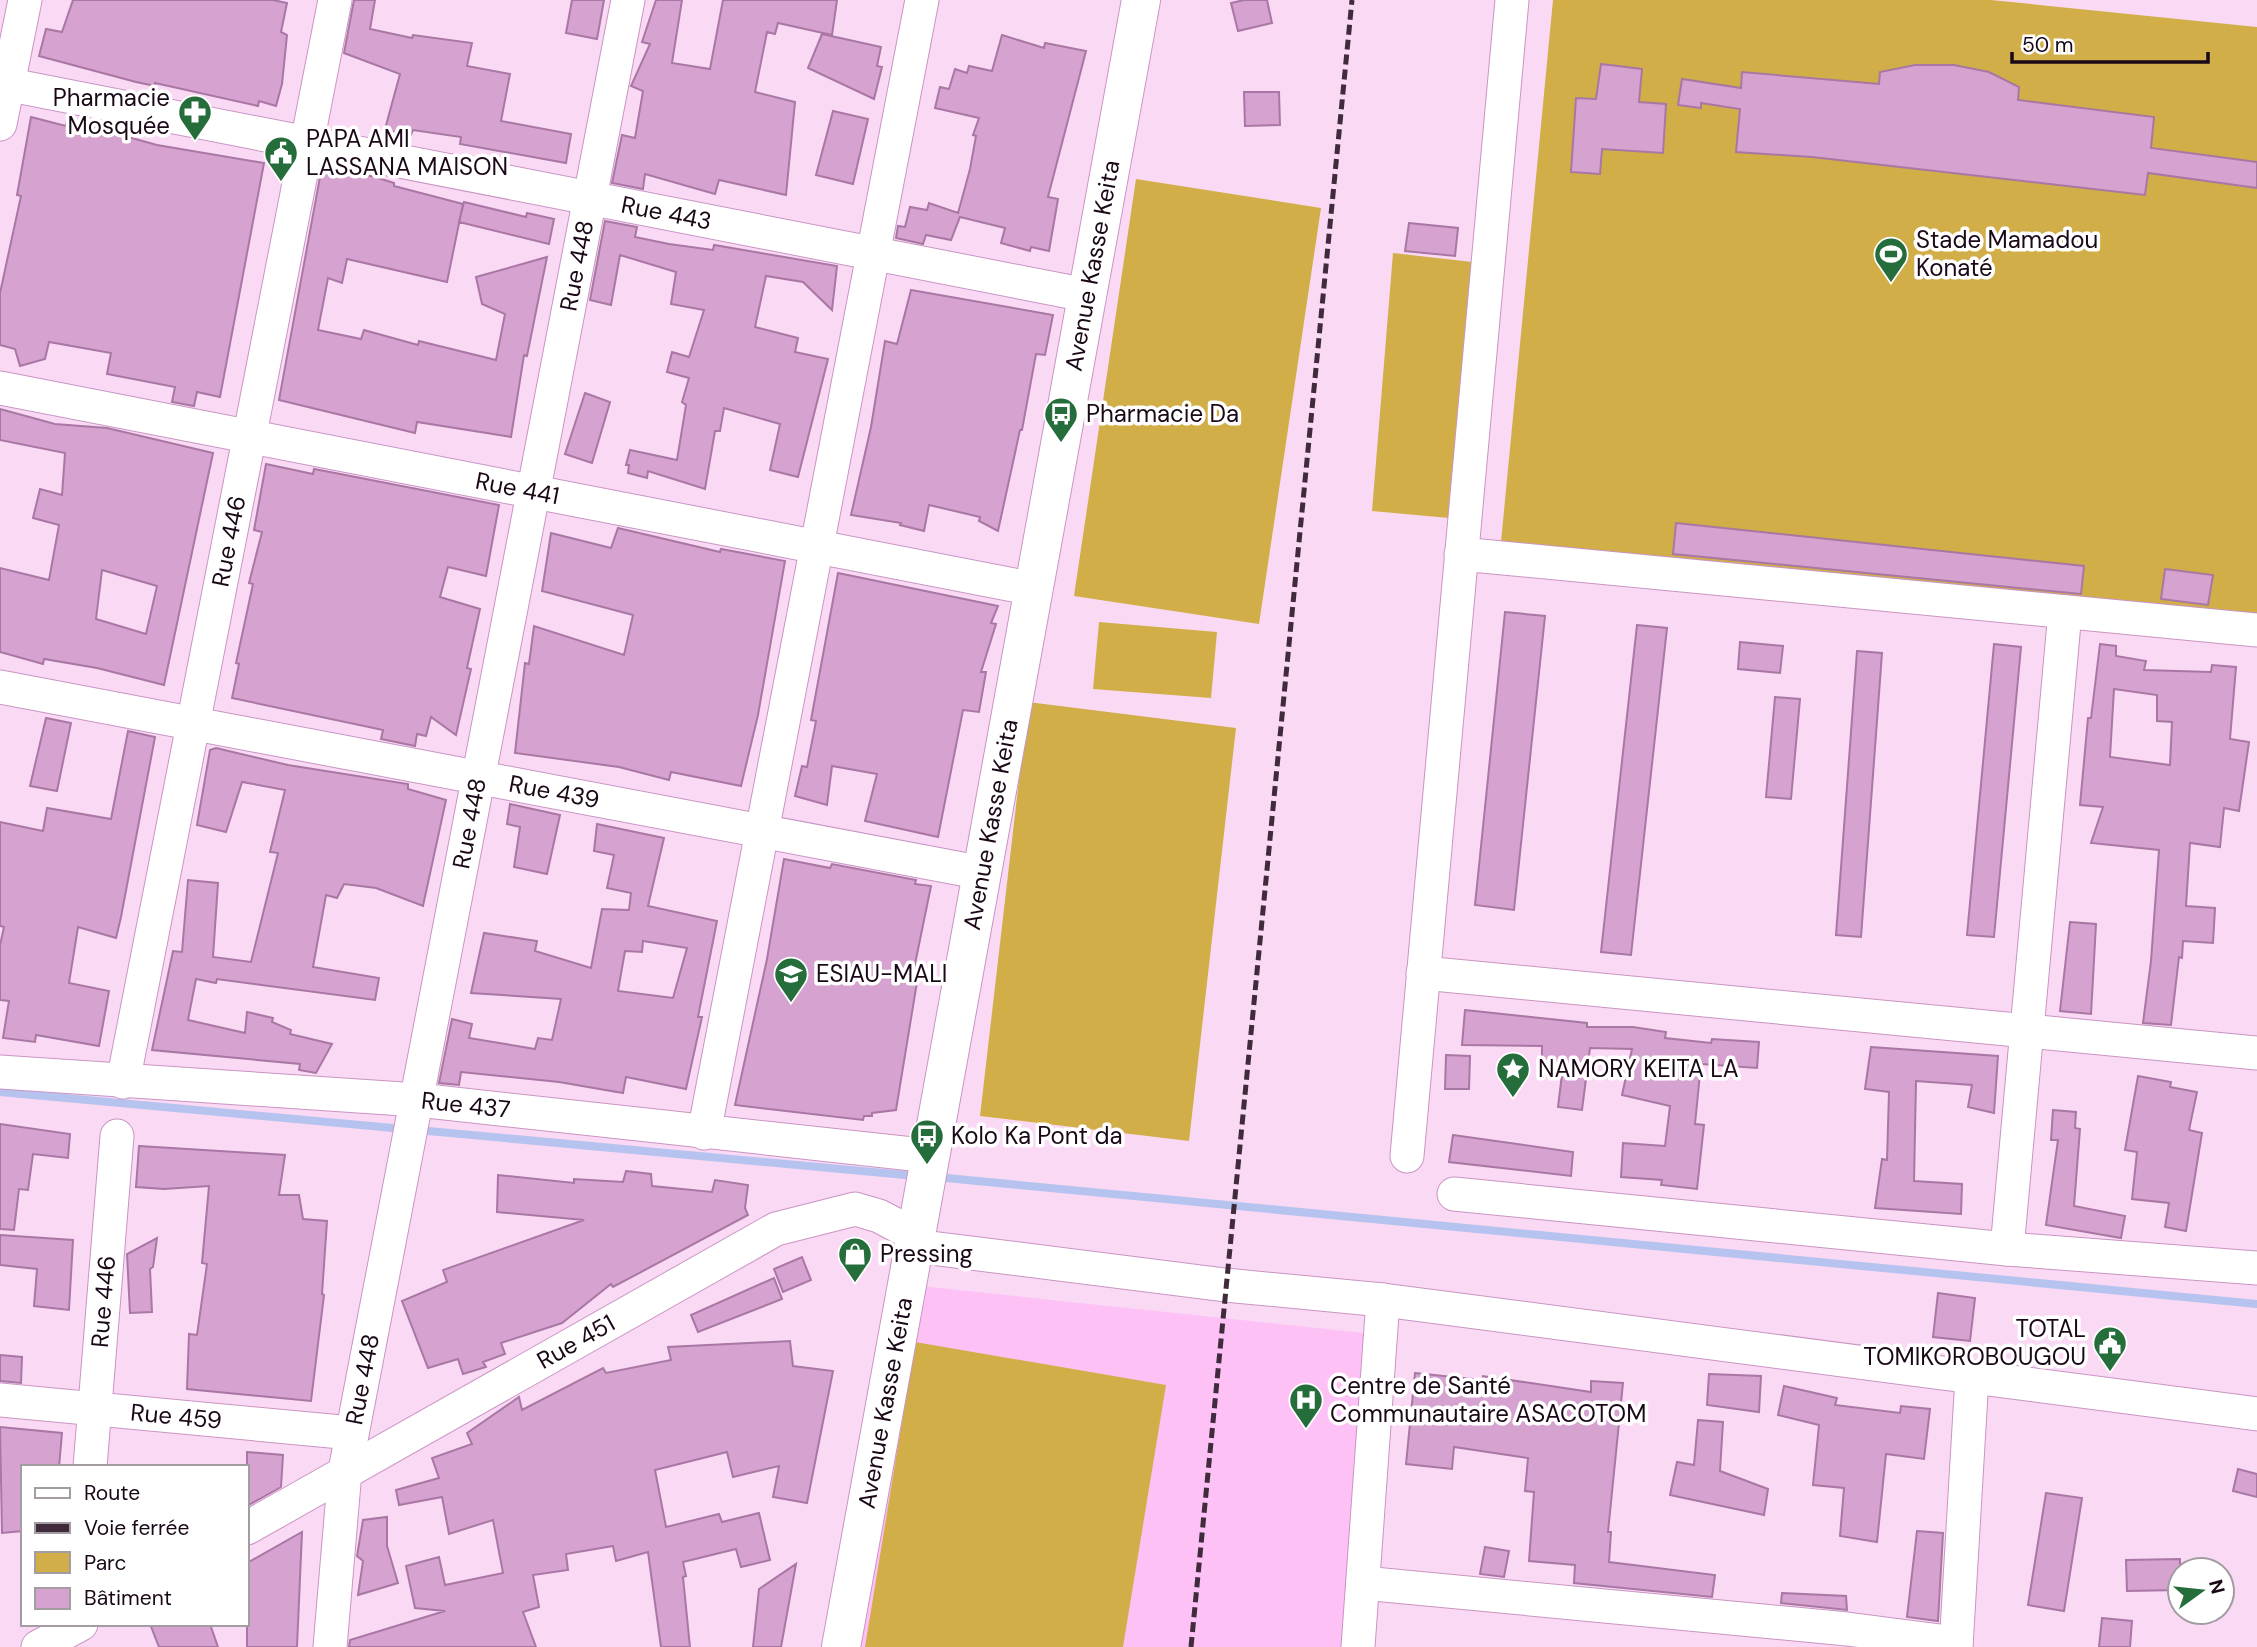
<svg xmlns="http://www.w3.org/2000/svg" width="2257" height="1647" font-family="'DM Sans',sans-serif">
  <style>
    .built { fill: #fdc1f6 }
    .green { fill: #d1ae48 }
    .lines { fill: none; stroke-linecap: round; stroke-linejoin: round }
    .stream { stroke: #b5c3ee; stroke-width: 8 }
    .building { fill: #d6a2d0; stroke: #a977a3; stroke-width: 2; fill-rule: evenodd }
    .minor-casing { stroke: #c995c3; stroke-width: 35 }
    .major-casing { stroke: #c995c3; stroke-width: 40 }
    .minor { stroke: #fff; stroke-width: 33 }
    .major { stroke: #fff; stroke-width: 38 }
    .rail { stroke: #402b3d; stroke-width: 5; stroke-dasharray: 10 5; stroke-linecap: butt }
    .labels { text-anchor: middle; stroke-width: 7; stroke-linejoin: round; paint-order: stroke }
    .poi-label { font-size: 24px; fill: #1a0818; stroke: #fff; text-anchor: start }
    .street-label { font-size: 24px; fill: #1a0818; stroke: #fff }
  </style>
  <rect width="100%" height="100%" fill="#fad9f5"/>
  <path class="built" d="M911,1285L1373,1334L1353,1647H845Z"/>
  <path class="green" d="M1553,0H1991L2257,27V618L1501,542Z
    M1136,179L1321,208L1259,624L1074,596Z
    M1393,253L1481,263L1460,519L1372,511Z
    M1099,622L1217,632L1211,698L1093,689Z
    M1028,702L1236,728L1189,1141L980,1116Z
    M915,1342L1166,1385L1123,1647H865Z"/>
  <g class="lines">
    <path class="stream" d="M0,1092L404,1129
      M417,1130L916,1176
      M936,1177L2257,1304"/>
  </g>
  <path class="building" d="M73,0H273L287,3L281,32L287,35L282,84L276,106L259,101L258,106L155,83V86L136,82L39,56L46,29L62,32Z
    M354,0H375L370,29L412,38L413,35L472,43L467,66L510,74L501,121L571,134L566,163L460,144L461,137L413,130L410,137L385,129L400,74L344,53Z
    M572,0H604L597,39L566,33Z
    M656,0H682L672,63L710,69L723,0H837L832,35L778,23L775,34L767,32L755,92L795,102L786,195L719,180L715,194L645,174L643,189L612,183L622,135L635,138L643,91L631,86L650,44L642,42Z
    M1244,0H1267L1272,23L1238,31L1231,3Z
    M822,34L881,47L877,66L882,67L874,99L808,68Z
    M1002,35L1044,48L1045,43L1086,51L1048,197L1058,199L1049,251L1031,247L1030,251L1001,243L1005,228L960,217L951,240L926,235L923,244L896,238L898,226L905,227L910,207L927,210L929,203L958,213L970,169L976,136L973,135L979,118L935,108L940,87L949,89L955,69L967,73L969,66L992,71Z
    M1601,64L1642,69L1639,102L1666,104L1663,153L1602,149L1600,174L1571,172L1576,98L1596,99Z
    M1915,65H1954L1989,72L2019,87L2018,100L2154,117L2151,148L2257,162V188L2148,173L2145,195L1812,157L1736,152L1740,109L1701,103V108L1678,105L1682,79L1741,88L1742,72L1879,84L1880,72Z
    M1244,92H1279L1280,125L1245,126Z
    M833,111L868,119L853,184L816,175Z
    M31,117L66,126L67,120L157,145L264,163L220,397L197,392L194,406L172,402L175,387L107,374L111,353L49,342L45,359L20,366L15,349L0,345V293L21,196L17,195Z
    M322,166L375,177L394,183V186L463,204L447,282L347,259L342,283L328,278L318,330L361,339L364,330L418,345L419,341L496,360L505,314L482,304L476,277L547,257L527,356L524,355L511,437L417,422L415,433L279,400Z
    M464,202L526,217L527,213L554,219L549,244L459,222Z
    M605,221L637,227L635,237L669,244L713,250L714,245L837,266L832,310L803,282L766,276L755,327L798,338L795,352L828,359L798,477L770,470L780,424L724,408L720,431H715L705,489L648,471L647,478L628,473L629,465H626L630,450L677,460L686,405L682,402L689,378L667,372L672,352L689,357L704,310L671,304L676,272L620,255L611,305L590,300Z
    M1409,223L1458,228L1455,256L1405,251Z
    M911,290L1053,315L1045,355L1036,354L1022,430H1020L998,531L979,521L980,517L929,505L924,531L900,525L901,523L851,515L871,427L885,341L897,344Z
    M585,393L610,402L592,463L565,454Z
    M0,409L55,424L107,428L213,453L164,685L97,668L44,659L43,664L0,652V568L49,580L59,525L33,518L40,489L62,495L65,453L0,440ZM102,570L157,586L146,634L96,619Z
    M266,464L313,474L314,469L330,472L499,505L486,576L448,567L440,597L480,609L467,668L471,669L456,735L431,717L426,736L417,734L415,746L381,739L383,730L232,698L239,664L236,663L253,584L249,583L262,532L254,530Z
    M1676,523L2084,566L2081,594L1673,554Z
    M618,528L720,552L721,549L785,561L758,715L741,786L671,772L669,780L619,767L515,753L525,663L529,664L534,626L624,655L633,615L542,591L551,533L611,548Z
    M2165,569L2213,575L2208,605L2161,599Z
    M838,573L998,606L991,623L996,624L981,672H986L979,712L963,710L938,837L865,821L877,774L832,766L827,805L795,796L802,766L807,767L816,721L811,720Z
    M1505,612L1545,616L1514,910L1475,905Z
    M1637,625L1667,628L1631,955L1601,952Z
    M1740,642L1783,646L1780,673L1738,669Z
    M1994,644L2021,647L1994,937L1967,935Z
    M2100,644L2116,646V656L2146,661L2144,670L2211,672L2212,665L2236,667L2230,739L2249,742L2239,811L2224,808L2220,847L2190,843L2186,906L2215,908L2213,943L2183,941L2182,958L2179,957L2171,1025L2143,1023L2151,961L2159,850L2091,843L2103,807L2080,805L2088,718H2091ZM2114,689L2157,695V721L2172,722L2170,765L2110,757Z
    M1857,651L1882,653L1861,937L1836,935Z
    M1775,697L1800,699L1791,799L1766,797Z
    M46,718L71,723L57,791L30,786Z
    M128,731L155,737L121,917L116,938L78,927L69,983L109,991L99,1046L36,1035L35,1042L3,1038L9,1001L0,1000V945L4,927L0,926V822L43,831L47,808L111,819Z
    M216,748L288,765L408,784V789L446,800L423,906L376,888L344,884L337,898L326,895L313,967L379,978L375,1000L217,979L216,983L196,979L188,1020L245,1033L247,1012L273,1018L272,1022L291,1030L290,1034L332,1044L316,1073L299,1070L300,1064L152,1050L173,951L182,952L188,880L218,883L213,957L251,962L278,853L270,852L285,790L242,782L226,832L197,825L210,750Z
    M510,804L560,815L547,874L514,867L520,827L507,824Z
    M597,824L664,838L648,906L717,921L698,1017H702L686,1089L626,1077L623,1093L559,1082L461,1072L459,1085L439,1083L452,1019L472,1024L469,1038L535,1049L538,1038L552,1040L561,999L471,993L484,933L537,941L535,951L591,968L602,909L629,910L631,893L607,888L614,855L594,851ZM643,941L687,948L673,998L618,991L625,951L642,952Z
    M784,859L830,868L832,864L916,880L915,884L931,886L914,969V975L918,976L896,1110L872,1113V1116H864L863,1120L735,1105L767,959Z
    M2070,922L2096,924L2091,1014L2060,1011Z
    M1465,1010L1587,1023V1027H1633L1666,1032L1665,1038L1711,1043L1712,1039L1759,1042L1757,1068L1701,1064L1695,1124L1704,1125L1697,1189L1661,1185L1662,1180L1621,1177L1623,1143L1665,1146L1670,1106L1622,1095L1632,1049L1590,1048L1582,1110L1558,1107L1562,1074L1542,1065V1046L1462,1045Z
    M1871,1047L1998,1056L1994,1113L1968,1107L1972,1085L1916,1081L1914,1181L1962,1184L1961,1214L1875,1208L1882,1159L1887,1160L1889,1092L1865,1089Z
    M1446,1055L1470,1056L1469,1089H1445Z
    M2138,1076L2171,1082L2170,1087L2197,1092L2189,1130L2202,1133L2186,1231L2165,1227L2169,1203L2132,1199L2137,1152L2125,1150Z
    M2053,1110L2076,1112L2075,1128L2080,1129L2074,1206L2125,1216L2121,1238L2046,1225L2058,1140H2051Z
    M0,1124L70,1134L68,1158L33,1154L28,1190L19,1189L14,1230L0,1229Z
    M1453,1135L1573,1152L1571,1176L1449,1162Z
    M139,1146L285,1155L279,1195H299L303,1219L327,1221L322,1294L324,1295L311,1401L187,1389L189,1334L197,1335L207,1264L202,1263L209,1186L164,1189L136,1187Z
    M626,1171L651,1174L652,1186L712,1192L715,1180L748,1185L745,1208L748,1215L613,1287L611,1284L562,1323L501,1343L505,1354L483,1362L486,1367L463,1374L458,1359L428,1368L402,1301L447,1282L443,1270L584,1220L497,1212L498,1175L574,1183V1179L623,1182Z
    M0,1235L73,1240L69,1310L34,1306L37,1269L0,1265Z
    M157,1238L153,1267L150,1269L152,1312L130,1313L127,1254Z
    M802,1257L811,1280L783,1292L774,1269Z
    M774,1278L782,1299L698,1332L691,1315Z
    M1938,1293L1975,1298L1970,1341L1933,1337Z
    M790,1341L793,1366L833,1371L807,1503L773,1497L779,1466L733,1477L727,1452L655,1470L666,1527L719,1514L722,1522L759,1513L770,1560L741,1567L736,1549L683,1562L686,1576L683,1577L690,1647H661L648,1552L616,1561L613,1546L566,1554L568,1570L533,1575L539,1607L523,1612L536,1647H349L350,1640L445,1611L415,1608L406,1566L439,1557L445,1585L503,1573L493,1520L449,1534L442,1497L399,1505L396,1490L439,1478L432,1458L472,1444L467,1433L519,1397L522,1410L603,1368L606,1373L671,1360L668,1347Z
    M0,1355L22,1357L21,1383L0,1381Z
    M1415,1373L1482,1380L1483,1376L1591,1392V1381L1623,1383L1608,1532H1611L1609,1562L1715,1575L1712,1597L1574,1583L1575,1565L1529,1561L1534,1492L1525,1491L1528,1458L1454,1447L1452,1469L1406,1464Z
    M1709,1374L1761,1376L1759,1412L1707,1405Z
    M1784,1386L1837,1398L1835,1405L1900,1413L1901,1406L1930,1409L1924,1459L1886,1454L1877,1542L1840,1536L1844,1488L1813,1485L1819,1425L1778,1415Z
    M1698,1420L1723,1422L1720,1471L1768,1489L1764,1515L1670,1495L1677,1462L1694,1465Z
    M0,1427L62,1433L59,1467H23V1531L2,1533Z
    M247,1452L283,1455L281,1487L247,1506Z
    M2238,1469L2257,1474V1497L2233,1491Z
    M2046,1493L2082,1498L2064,1611L2028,1605Z
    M387,1517V1546L398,1583L358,1595L363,1561L357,1556L363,1520Z
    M1917,1531L1943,1533L1938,1621L1907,1617Z
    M302,1532L297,1647H247V1563Z
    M1485,1547L1509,1551L1504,1577L1480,1574Z
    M2180,1559V1590L2127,1591L2126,1560Z
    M796,1564L781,1647H753L759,1589Z
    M1782,1593L1846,1596L1847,1610L1781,1603Z
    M2102,1618L2132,1621L2130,1647H2099Z
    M150,1624H210L218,1647H159Z"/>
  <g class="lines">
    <g class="minor-casing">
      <g id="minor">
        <path id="s1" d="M0,83L1086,295"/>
        <path d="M0,124L25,0"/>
        <path id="s2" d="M0,388L1034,589"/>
        <path d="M1461,554L2257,630"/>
        <path id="s3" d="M0,687L983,873"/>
        <path d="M1423,973L2257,1053"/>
        <path id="s4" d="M0,1072L418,1100L931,1156"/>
        <path id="s5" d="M123,1082L335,0"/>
        <path d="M704,1133L922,0"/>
        <path d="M1407,1156L1512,0"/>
        <path d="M1454,1194L2007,1249L2257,1268"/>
        <path d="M915,1246L1225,1285L1383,1300L2257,1414"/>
        <path d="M2007,1249L2065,612"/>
        <path id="s6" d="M0,1400L352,1433"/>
        <path id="s7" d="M90,1467L117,1136"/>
        <path id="s8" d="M247,1528L776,1229L855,1209L879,1216L917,1236"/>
        <path d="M1363,1583L1847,1629L1956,1643"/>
        <path d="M38,1647L81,1624"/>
        <path id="s9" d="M330,1647L345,1471L628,0"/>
        <path d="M1358,1647L1383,1300"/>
        <path d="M1956,1647L1972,1377"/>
      </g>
    </g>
    <g class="major-casing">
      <g id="major">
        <path id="s10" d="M841,1647L1141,0"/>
      </g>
    </g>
    <use href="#minor" class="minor"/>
    <use href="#major" class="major"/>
    <path class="rail" d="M1191,1647L1352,0"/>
  </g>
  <defs>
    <g id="pharmacy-pin" transform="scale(1.75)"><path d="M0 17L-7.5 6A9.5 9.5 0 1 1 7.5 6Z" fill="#256e3c" stroke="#fff"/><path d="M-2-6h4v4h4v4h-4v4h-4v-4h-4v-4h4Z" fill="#fff"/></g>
    <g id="civic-pin" transform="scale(1.75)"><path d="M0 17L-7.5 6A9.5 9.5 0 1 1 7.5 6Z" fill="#256e3c" stroke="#fff"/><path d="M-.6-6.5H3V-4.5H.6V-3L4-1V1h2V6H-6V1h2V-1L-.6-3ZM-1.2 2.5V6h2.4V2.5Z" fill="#fff"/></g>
    <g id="stadium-pin" transform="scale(1.75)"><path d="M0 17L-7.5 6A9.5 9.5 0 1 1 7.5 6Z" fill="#256e3c" stroke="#fff"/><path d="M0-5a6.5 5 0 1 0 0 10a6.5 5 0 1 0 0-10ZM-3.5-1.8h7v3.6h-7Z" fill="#fff"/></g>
    <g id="bus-pin" transform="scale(1.75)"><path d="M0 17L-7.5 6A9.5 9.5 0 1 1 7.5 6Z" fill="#256e3c" stroke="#fff"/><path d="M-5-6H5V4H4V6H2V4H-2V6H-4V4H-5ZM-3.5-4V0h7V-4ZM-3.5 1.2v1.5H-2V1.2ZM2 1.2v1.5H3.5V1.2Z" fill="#fff"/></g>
    <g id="university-pin" transform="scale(1.75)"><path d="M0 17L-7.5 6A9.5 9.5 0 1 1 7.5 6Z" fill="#256e3c" stroke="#fff"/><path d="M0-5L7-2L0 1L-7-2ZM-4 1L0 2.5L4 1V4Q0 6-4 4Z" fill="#fff"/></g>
    <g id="sight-pin" transform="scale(1.75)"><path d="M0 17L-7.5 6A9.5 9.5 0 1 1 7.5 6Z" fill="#256e3c" stroke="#fff"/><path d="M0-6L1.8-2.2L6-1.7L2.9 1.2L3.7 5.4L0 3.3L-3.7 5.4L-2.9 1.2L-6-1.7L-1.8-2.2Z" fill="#fff"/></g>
    <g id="shop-pin" transform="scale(1.75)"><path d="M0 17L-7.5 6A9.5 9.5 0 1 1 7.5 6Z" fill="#256e3c" stroke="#fff"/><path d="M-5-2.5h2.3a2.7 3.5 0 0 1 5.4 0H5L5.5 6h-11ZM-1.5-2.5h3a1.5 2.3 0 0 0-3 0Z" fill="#fff"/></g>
    <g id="hospital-pin" transform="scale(1.75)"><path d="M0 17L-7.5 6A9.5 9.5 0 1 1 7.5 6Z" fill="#256e3c" stroke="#fff"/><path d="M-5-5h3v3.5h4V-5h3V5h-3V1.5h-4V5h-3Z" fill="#fff"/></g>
  </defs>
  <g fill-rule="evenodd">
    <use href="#pharmacy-pin" x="195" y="112"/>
    <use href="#civic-pin" x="281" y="153"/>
    <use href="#stadium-pin" x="1891" y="254"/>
    <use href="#bus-pin" x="1061" y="414"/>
    <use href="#university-pin" x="791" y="974"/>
    <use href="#sight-pin" x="1513" y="1069"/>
    <use href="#bus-pin" x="927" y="1136"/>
    <use href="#shop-pin" x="855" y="1254"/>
    <use href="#civic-pin" x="2110" y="1343"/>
    <use href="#hospital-pin" x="1306" y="1400"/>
  </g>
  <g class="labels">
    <g class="poi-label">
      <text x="170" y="106" text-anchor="end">Pharmacie<tspan x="170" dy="28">Mosquée</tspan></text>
      <text x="306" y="147">PAPA AMI<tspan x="306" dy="28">LASSANA MAISON</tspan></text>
      <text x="1916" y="248">Stade Mamadou<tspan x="1916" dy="28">Konaté</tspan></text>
      <text x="1086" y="422">Pharmacie Da</text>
      <text x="816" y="982">ESIAU-MALI</text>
      <text x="1538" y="1077">NAMORY KEITA LA</text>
      <text x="951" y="1144">Kolo Ka Pont da</text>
      <text x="880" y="1262">Pressing</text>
      <text x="2086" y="1337" text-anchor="end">TOTAL<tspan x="2086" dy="28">TOMIKOROBOUGOU</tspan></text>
      <text x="1330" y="1394">Centre de Santé<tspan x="1330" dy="28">Communautaire ASACOTOM</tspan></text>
    </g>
    <g class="street-label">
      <text dy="8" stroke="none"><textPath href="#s1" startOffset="679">Rue 443</textPath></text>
      <text dy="8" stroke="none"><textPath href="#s9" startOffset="1404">Rue 448</textPath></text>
      <text dy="8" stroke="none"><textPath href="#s10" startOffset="1404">Avenue Kasse Keita</textPath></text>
      <text dy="8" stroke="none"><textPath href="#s2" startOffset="527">Rue 441</textPath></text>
      <text dy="8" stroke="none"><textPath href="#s5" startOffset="551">Rue 446</textPath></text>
      <text dy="8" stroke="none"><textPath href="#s3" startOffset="564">Rue 439</textPath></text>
      <text dy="8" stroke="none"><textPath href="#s9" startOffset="836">Rue 448</textPath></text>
      <text dy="8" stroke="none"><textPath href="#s10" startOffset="836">Avenue Kasse Keita</textPath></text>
      <text dy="8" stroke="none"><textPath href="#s4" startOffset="467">Rue 437</textPath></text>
      <text dy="8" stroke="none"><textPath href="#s7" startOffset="166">Rue 446</textPath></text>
      <text dy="8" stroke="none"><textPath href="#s8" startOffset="378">Rue 451</textPath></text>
      <text dy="8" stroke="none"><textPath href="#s9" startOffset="270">Rue 448</textPath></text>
      <text dy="8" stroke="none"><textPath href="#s10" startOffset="248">Avenue Kasse Keita</textPath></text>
      <text dy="8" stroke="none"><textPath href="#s6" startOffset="177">Rue 459</textPath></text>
    </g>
  </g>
  <rect x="21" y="1465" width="228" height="161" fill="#ffffff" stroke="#a39ca3" stroke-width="2"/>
  <rect x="35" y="1488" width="35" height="10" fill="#ffffff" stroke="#a39ca3" stroke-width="2"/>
  <text x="84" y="1500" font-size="21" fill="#1a0818">Route</text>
  <rect x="35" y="1523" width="35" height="10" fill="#402b3d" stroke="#a39ca3" stroke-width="2"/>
  <text x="84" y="1535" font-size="21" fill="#1a0818">Voie ferrée</text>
  <rect x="35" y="1552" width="35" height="21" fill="#d1ae48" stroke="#a39ca3" stroke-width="2"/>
  <text x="84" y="1570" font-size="21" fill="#1a0818">Parc</text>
  <rect x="35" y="1588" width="35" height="21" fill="#d6a2d0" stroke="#a39ca3" stroke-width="2"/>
  <text x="84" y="1605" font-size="21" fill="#1a0818">Bâtiment</text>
  <g transform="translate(2201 1591) rotate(75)"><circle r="33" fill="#ffffff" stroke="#a39ca3" stroke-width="2"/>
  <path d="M0-5L12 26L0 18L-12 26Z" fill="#256e3c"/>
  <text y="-10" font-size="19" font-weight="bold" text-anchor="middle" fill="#1a0818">N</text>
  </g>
  <path d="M2012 52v10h196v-10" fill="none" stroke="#1a0818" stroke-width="3.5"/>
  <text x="2022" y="52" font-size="21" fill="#1a0818" stroke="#ffffff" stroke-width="5" paint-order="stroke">50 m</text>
</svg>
